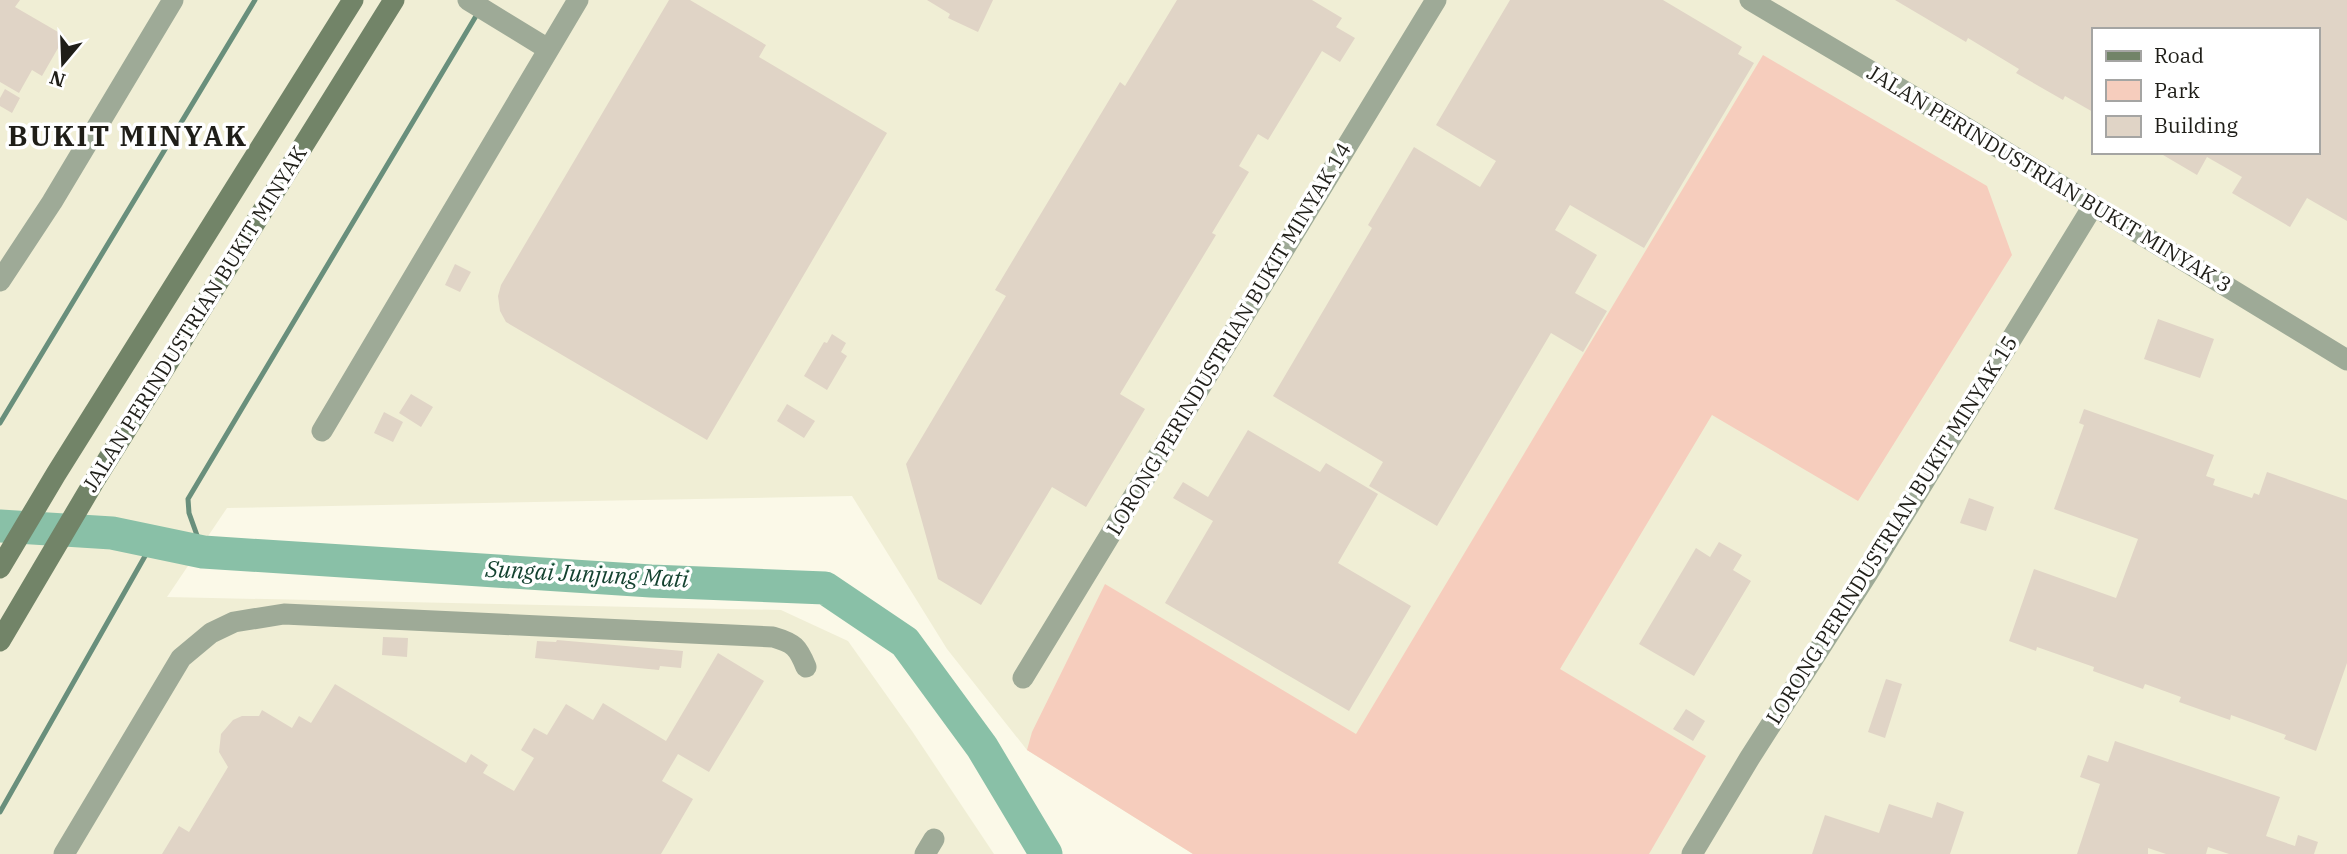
<svg xmlns="http://www.w3.org/2000/svg" width="2347" height="854" font-family="'IBM Plex Serif',serif">
  <style>
    .built { fill: #f0eed5; fill-rule: evenodd }
    .green { fill: #f6cdbd }
    .lines { fill: none; stroke-linecap: round; stroke-linejoin: round }
    .stream { stroke: #698f7c; stroke-width: 5 }
    .river { stroke: #89c0a7; stroke-width: 33 }
    .building { fill: #e0d4c6 }
    .street { stroke: #9eaa97; stroke-width: 21 }
    .secondary { stroke: #728468; stroke-width: 21 }
    .labels { text-anchor: middle; stroke-width: 7; stroke-linejoin: round; paint-order: stroke }
    .street-label { font-size: 21px; fill: #1f1e18; stroke: #fff }
    .water-label { font-size: 23px; font-style: italic; fill: #144230; stroke: #fff }
    .district-label { font-size: 28px; font-weight: bold; letter-spacing: 2px; fill: #1f1e18; stroke: #fff }
  </style>
  <rect width="100%" height="100%" fill="#fbf9e8"/>
  <path class="built" d="M0,0H2347V854H1193L1027,750L947,649L852,496L227,508L167,597L781,610L848,641L912,731L994,854H0ZM2093,30H2317V152H2093Z"/>
  <path class="green" d="M1763,55L1987,186L2012,255L1858,501L1712,415L1560,669L1706,756L1649,854H1193L1027,750L1032,732L1105,584L1356,734Z"/>
  <g class="lines">
    <path class="stream" d="M0,423L255,0
      M203,552L189,513L188,499L479,11
      M0,812L153,542"/>
    <path class="river" d="M0,526L112,533L203,552L651,581L825,588L905,642L982,747L1046,854"/>
  </g>
  <path class="building" d="M0,0H20L15,7L65,36L42,76L32,70L19,93L0,82Z
    M669,0H690L766,45L759,57L887,133L707,440L506,322L500,311L498,296L501,285Z
    M927,0H993L978,32L948,18L950,14Z
    M1177,0H1312L1342,18L1336,27L1355,38L1340,62L1322,51L1268,140L1258,134L1239,166L1249,172L1212,233L1216,235L1120,394L1145,409L1086,507L1052,487L981,605L938,579L906,464L1006,296L995,290L1120,82L1125,86Z
    M1510,0H1663L1742,47L1738,54L1754,63L1644,248L1570,205L1555,230L1597,255L1575,293L1607,311L1583,352L1551,333L1437,526L1369,486L1383,462L1273,396L1372,228L1368,225L1414,147L1480,187L1496,161L1436,125Z
    M1895,0H2347V221L2307,198L2290,227L2232,193L2242,177L2207,157L2197,175L2158,152H2317V30H2093V112L2065,96L2063,100L2016,73L2019,69L1968,38L1966,42Z
    M5,89L20,98L12,113L0,106V98Z
    M455,264L471,272L460,292L445,285Z
    M2158,319L2214,339L2200,378L2144,359Z
    M832,334L846,343L841,352L847,356L827,390L804,376L824,342L827,343Z
    M411,394L433,407L421,427L399,413Z
    M787,404L815,421L804,438L777,421Z
    M2084,409L2214,455L2206,476L2215,479L2213,485L2252,498L2254,493L2259,495L2267,472L2347,500V663L2316,751L2284,739L2286,735L2231,715L2230,720L2179,702L2181,697L2145,684L2143,689L2093,671L2094,667L2037,647L2036,651L2009,641L2034,569L2116,598L2138,539L2054,509L2084,425L2079,423Z
    M384,412L403,422L393,442L374,433Z
    M1248,430L1320,472L1326,463L1378,494L1338,563L1411,606L1349,711L1165,603L1213,521L1173,498L1183,482L1208,497Z
    M1969,498L1994,507L1986,531L1960,523Z
    M1719,542L1742,555L1733,570L1751,581L1694,676L1639,644L1696,548L1710,557Z
    M383,637L408,638L407,657L382,655Z
    M557,640L683,651L681,668L660,666L659,670L535,658L537,641L556,642Z
    M718,653L764,681L709,772L678,754L662,781L693,799L661,854H162L179,826L189,832L228,767L219,752L221,734L233,720L242,716H259L262,710L292,728L299,716L311,723L335,684L466,763L471,754L488,765L483,773L514,791L534,758L521,750L534,728L547,735L566,704L593,720L603,703L666,741Z
    M1886,679L1902,684L1885,738L1868,732Z
    M1686,709L1705,721L1693,741L1673,729Z
    M2115,741L2280,797L2266,836L2295,846L2298,835L2318,842L2314,854H2229L2208,847L2206,854H2166L2148,848V854H2077L2100,784L2080,777L2088,755L2108,762Z
    M1937,802L1964,812L1950,854H1812L1825,815L1879,833L1889,804L1932,818Z"/>
  <g class="lines">
    <path class="street" d="M468,0L548,49
      M1750,0L1960,124L2347,360
      M0,281L52,202L173,0
      M322,431L578,0
      M1023,678L1436,0
      M64,854L181,658L211,633L234,622L284,614L773,637C794,643 798,647 806,667
      M925,854L934,839
      M1692,854L1749,759L1868,573L2093,206"/>
    <path class="secondary" d="M0,568L56,474L353,0
      M0,641L95,480L394,0"/>
  </g>
  <g class="labels">
    <g class="street-label">
      <text transform="translate(2049 179) rotate(31)" y="7">JALAN PERINDUSTRIAN BUKIT MINYAK 3</text>
      <text transform="translate(195 319) rotate(-58)" y="7">JALAN PERINDUSTRIAN BUKIT MINYAK</text>
      <text transform="translate(1229 339) rotate(-59)" y="7">LORONG PERINDUSTRIAN BUKIT MINYAK 14</text>
      <text transform="translate(1892 530) rotate(-58)" y="7">LORONG PERINDUSTRIAN BUKIT MINYAK 15</text>
    </g>
    <g class="water-label">
      <text transform="translate(587 574) rotate(3)" y="8">Sungai Junjung Mati</text>
    </g>
    <g class="district-label">
      <text x="128" y="146">BUKIT MINYAK</text>
    </g>
  </g>
  <rect x="2092" y="28" width="228" height="126" fill="#ffffff" stroke="#a5a5a3" stroke-width="2"/>
  <rect x="2106" y="51" width="35" height="10" fill="#728468" stroke="#a5a5a3" stroke-width="2"/>
  <text x="2154" y="63" font-size="21" fill="#1f1e18">Road</text>
  <rect x="2106" y="80" width="35" height="21" fill="#f6cdbd" stroke="#a5a5a3" stroke-width="2"/>
  <text x="2154" y="98" font-size="21" fill="#1f1e18">Park</text>
  <rect x="2106" y="116" width="35" height="21" fill="#e0d4c6" stroke="#a5a5a3" stroke-width="2"/>
  <text x="2154" y="133" font-size="21" fill="#1f1e18">Building</text>
  <g transform="translate(63 63) rotate(199)" stroke="#ffffff" stroke-width="5" paint-order="stroke">
  <path d="M0-5L12 26L0 18L-12 26Z" fill="#1f1e18"/>
  <text y="-10" font-size="19" font-weight="bold" text-anchor="middle" fill="#1f1e18">N</text>
  </g>
</svg>
